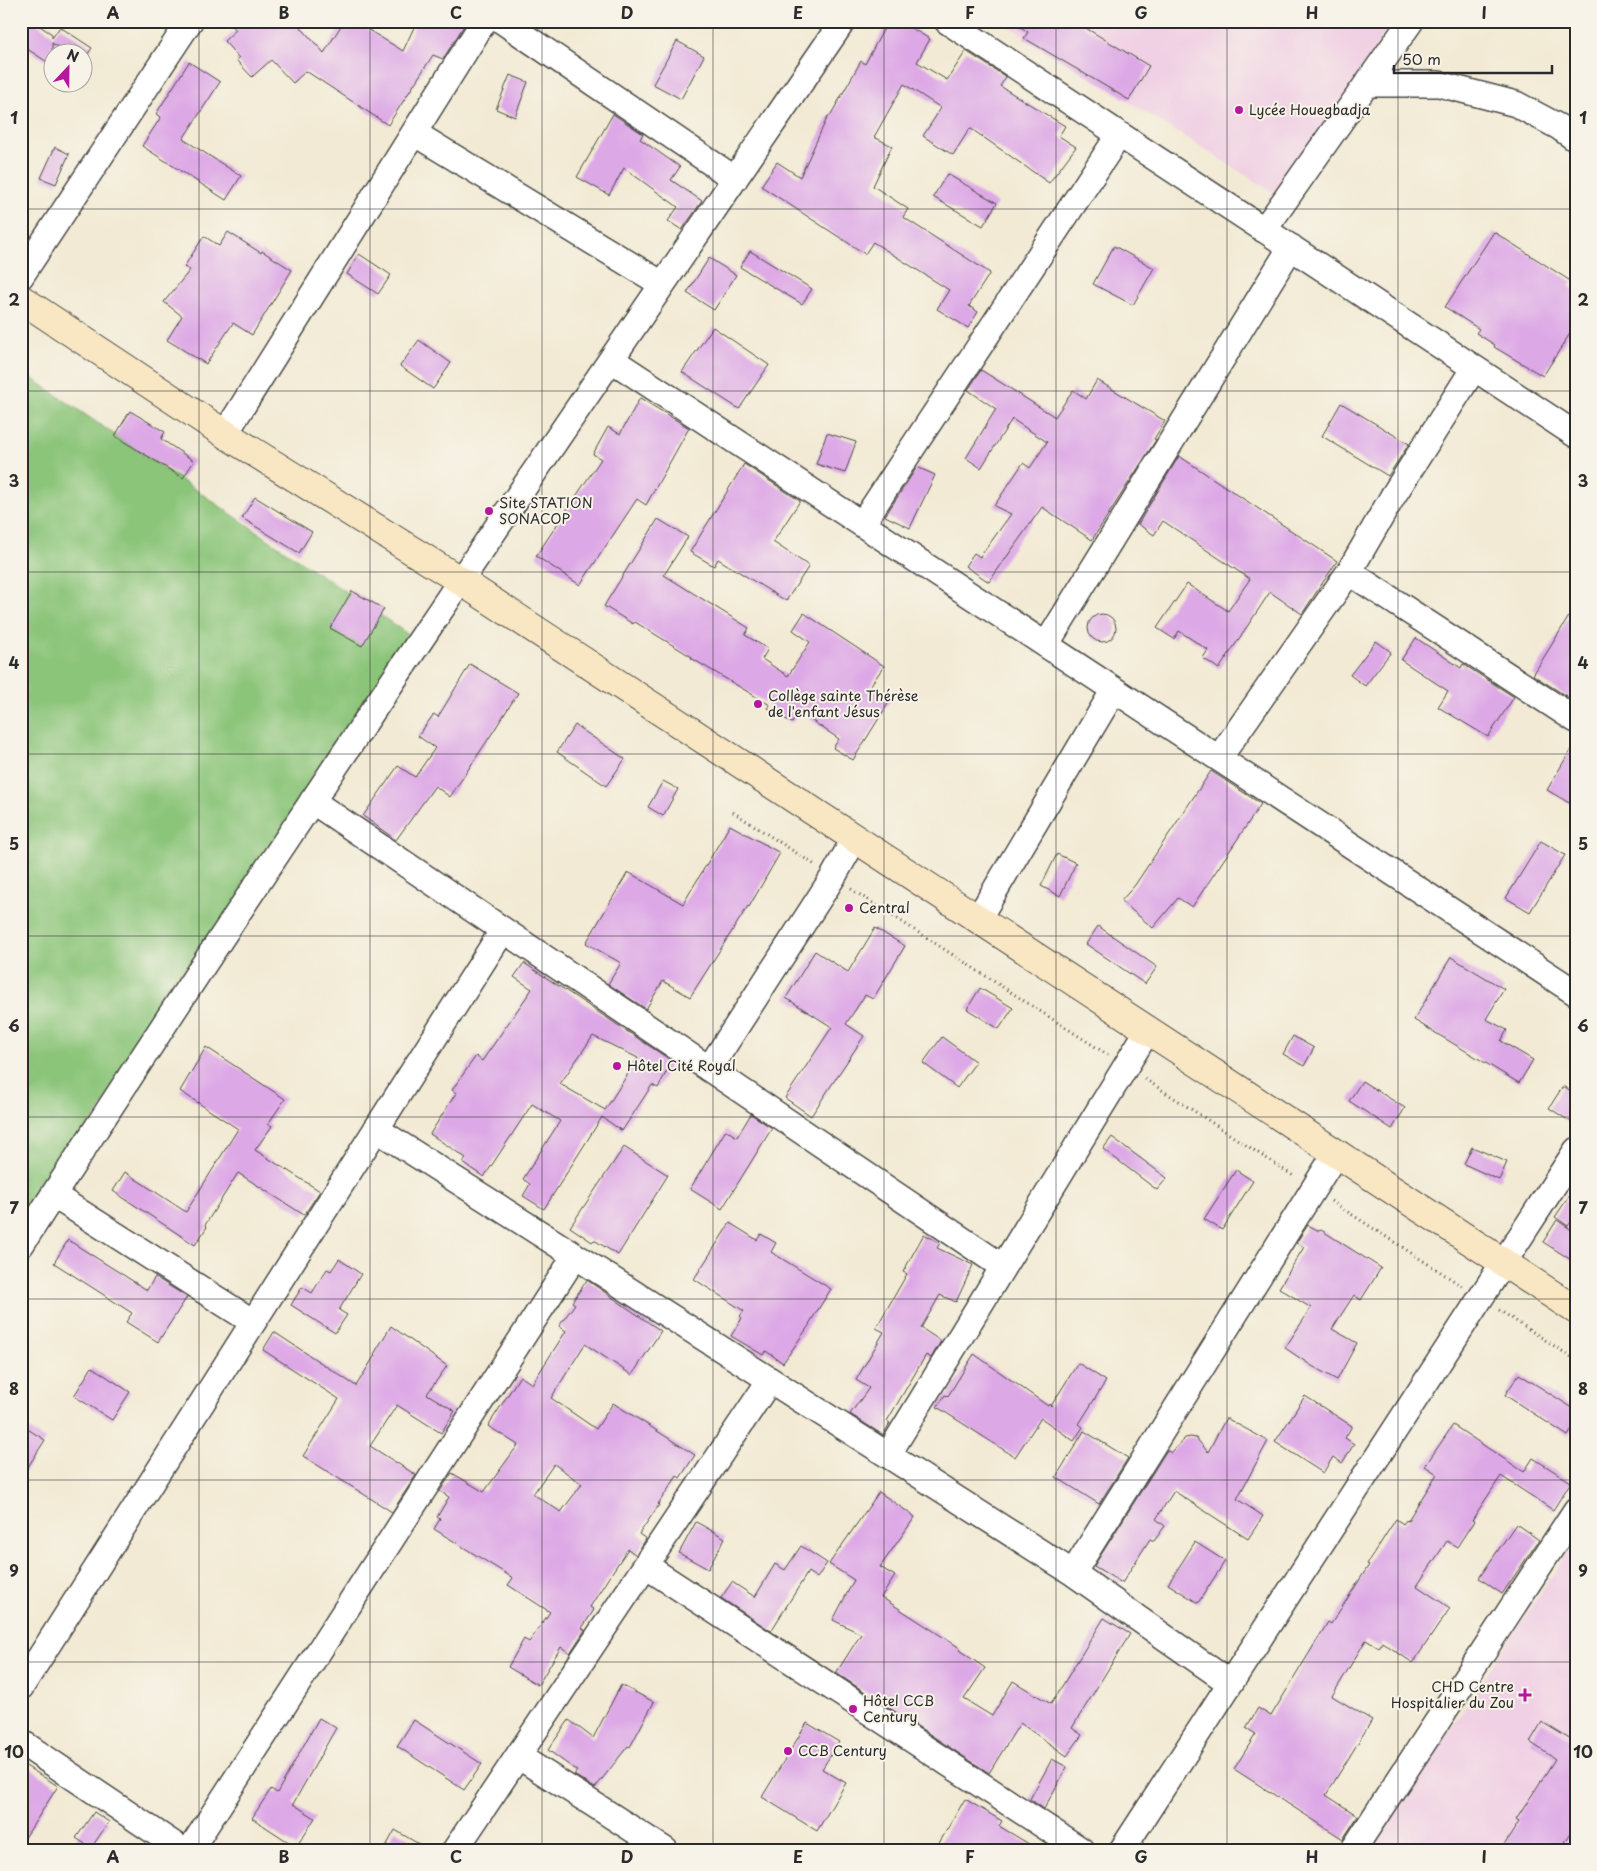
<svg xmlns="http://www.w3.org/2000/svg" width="1597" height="1871" font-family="'Playpen Sans',sans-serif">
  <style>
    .built { fill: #f0d0e4 }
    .green { fill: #8bc579; stroke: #5b7852 }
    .building { fill: #dda8e6; fill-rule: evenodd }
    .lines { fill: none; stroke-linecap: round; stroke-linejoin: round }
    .street-casing { stroke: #494844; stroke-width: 28 }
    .secondary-casing { stroke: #494844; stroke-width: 30 }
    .path { stroke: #494844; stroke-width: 3; stroke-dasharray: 1 4; stroke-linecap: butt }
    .street { stroke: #fff; stroke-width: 25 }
    .secondary { stroke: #f9e7c3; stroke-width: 28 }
    .grid { fill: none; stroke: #2b2b2b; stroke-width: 1; stroke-opacity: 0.55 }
    .poi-dot { fill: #b5179e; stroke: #f7f3e8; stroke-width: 2 }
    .labels { text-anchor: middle; stroke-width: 4; stroke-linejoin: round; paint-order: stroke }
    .poi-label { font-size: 14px; fill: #2b2b2b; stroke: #f7f3e8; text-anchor: start }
    .neatline { fill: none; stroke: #2b2b2b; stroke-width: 2 }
    .grid-label { font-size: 16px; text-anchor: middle; font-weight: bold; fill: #2b2b2b }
  </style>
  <rect width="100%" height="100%" fill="#f7f3e8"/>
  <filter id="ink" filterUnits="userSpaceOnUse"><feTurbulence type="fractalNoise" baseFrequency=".02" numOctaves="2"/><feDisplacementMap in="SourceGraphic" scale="10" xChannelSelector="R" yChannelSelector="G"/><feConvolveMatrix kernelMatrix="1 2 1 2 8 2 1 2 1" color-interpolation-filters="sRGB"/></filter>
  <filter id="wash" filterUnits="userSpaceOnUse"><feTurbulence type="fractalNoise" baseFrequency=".0096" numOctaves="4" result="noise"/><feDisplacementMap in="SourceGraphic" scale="20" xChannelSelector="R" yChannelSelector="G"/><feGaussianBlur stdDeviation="1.12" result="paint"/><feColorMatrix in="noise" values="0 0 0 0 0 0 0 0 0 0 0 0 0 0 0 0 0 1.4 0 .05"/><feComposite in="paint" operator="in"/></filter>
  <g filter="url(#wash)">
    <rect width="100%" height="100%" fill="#f2ead4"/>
    <path class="built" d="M1001,21H1392L1282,198Z
      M1576,1539V1850H1371Z"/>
    <path class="green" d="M21,371L412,637L21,1229Z"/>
    <g id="blocks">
      <path class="building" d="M26,21H32L52,34V38L60,27L92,48L82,62V52H67L52,43V65L21,45V29Z
        M228,21H295L324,53L344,21H354L403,51L417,21H467L443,59L433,55L388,125L306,71L293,83L271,60L252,77L236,60L239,58L224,41L236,30Z
        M888,21H899L930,39L917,62L947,80L966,51L1006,77L1000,86L1065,126L1059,136L1076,147L1049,183L970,128L953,155L923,136L941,108L904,84L874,137L892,146L873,186L908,209L903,217L990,273L969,306L978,312L968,328L937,309L949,290L873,242L865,254L761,186L777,162L800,177L828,116H830L861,61L865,64Z
        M1012,21H1074L1149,66L1129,100L1024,38L1028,32Z
        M677,41L704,56L681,99L653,84Z
        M189,62L220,82L183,139L241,176L226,200L142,146L161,117L156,114Z
        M510,75L528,82L515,117L496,109Z
        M613,114L643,134L640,139L680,167L671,180L702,201L682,230L668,221L678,207L624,168L609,195L577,177Z
        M55,147L69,154L56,184L41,178Z
        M947,174L997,203L983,226L933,197Z
        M228,232L261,253L262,251L292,270L252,335L233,323L206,364L167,340L182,316L164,302L190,270L184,267L204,236L219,246Z
        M1494,232L1572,282L1569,286L1576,291V324L1543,376L1494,347L1495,345L1476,333L1479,329L1445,307Z
        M1114,246L1154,268L1133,305L1093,284Z
        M750,251L812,289L802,304L740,267Z
        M359,254L391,275L378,294L347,274Z
        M709,258L736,275L714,310L687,293Z
        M713,327L769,365L739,409L682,372Z
        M419,340L451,363L433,389L400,366Z
        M981,370L1055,417L1073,390L1086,399L1097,380L1165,421L1154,439L1156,440L1092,540L1042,507L989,582L965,566L974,553L980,557L1011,514L994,506L1023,463L1030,468L1047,442L1012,419L981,468L966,458L996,409L968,390Z
        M640,398L689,428L646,505L637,499L580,585L536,556L601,459L593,454L608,427L620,434Z
        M1341,403L1409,444L1388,476L1322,436Z
        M130,411L165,432L161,439L194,461L183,478L115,436Z
        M827,433L856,442L845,473L816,464Z
        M1179,456L1337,561L1302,614L1270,592L1219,669L1203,658L1208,650L1179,631L1174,639L1157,628L1187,584L1228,611L1250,579L1163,521L1154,535L1138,524Z
        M744,464L800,501L773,542L809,566L786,601L718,559L714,566L690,552Z
        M917,467L935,475L910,528L885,516Z
        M255,497L312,532L299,553L242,518Z
        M658,519L688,537L664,575L749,628L745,635L768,649L762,659L788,676L810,642L793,630L804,613L884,666L870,686L891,699L853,760L833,748L839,739L799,712L792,723L768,708L770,705L691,658L692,657L635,622L633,624L604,606Z
        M352,591L384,609L362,646L330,628Z
        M1576,605V691L1571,699L1533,675Z
        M1088 628a14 14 0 1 1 28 0a14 14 0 1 1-28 0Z
        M1416,638L1461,668L1463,664L1514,697L1488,737L1438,707L1448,691L1401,660Z
        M1376,641L1391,652L1365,686L1350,675Z
        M470,664L518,693L493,732L450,797L435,786L396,840L363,816L398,766L415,777L435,748L418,736L434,714L438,717Z
        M575,725L625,759L606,786L557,752Z
        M1576,741V807L1547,790Z
        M1211,771L1261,804L1192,907L1178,898L1153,928L1121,901L1135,885Z
        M663,781L678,789L663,816L648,807Z
        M730,825L780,853L749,907L748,906L690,997L663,981L646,1009L608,984L621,963L586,943L628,872L683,904Z
        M1541,841L1565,855L1530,912L1506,898Z
        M1057,854L1076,863L1060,896L1041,886Z
        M1098,926L1157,967L1145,984L1086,944Z
        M875,928L905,946L873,999L865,995L846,1024L864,1036L811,1116L785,1098L832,1027L786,998L815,951L848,972Z
        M1451,957L1504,989L1486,1019L1507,1030L1501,1041L1533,1060L1519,1083L1414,1020Z
        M524,963L672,1061L658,1088L652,1085L622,1131L602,1117L544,1209L523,1196L530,1184L523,1179L560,1121L532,1104L484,1177L463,1163L466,1158L430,1134L456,1093L452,1090L476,1056L482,1061L532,989L514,977ZM593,1036L638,1058L605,1110L560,1084Z
        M980,988L1013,1008L999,1029L967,1009Z
        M1293,1036L1314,1048L1304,1066L1283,1054Z
        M942,1037L976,1062L957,1088L923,1063Z
        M206,1047L285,1099L268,1124L272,1126L255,1150L320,1191L304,1215L238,1173L205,1225L207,1227L195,1245L113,1191L125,1172L186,1212L238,1129L180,1091Z
        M1362,1081L1405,1108L1392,1129L1349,1101Z
        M1563,1086L1576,1094V1125L1549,1108Z
        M751,1114L772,1128L722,1209L690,1189L726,1130L737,1137Z
        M1112,1137L1167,1178L1157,1190L1103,1149Z
        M624,1147L668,1175L618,1255L594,1240L592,1242L570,1227Z
        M1472,1147L1507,1162L1499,1180L1464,1164Z
        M1236,1170L1253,1181L1222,1230L1204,1219Z
        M1576,1186V1215L1568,1226L1555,1217Z
        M1557,1220L1576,1233V1263L1543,1242Z
        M730,1223L757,1240L761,1234L776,1243L771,1252L831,1289L809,1324H810L783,1363L766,1351L763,1355L731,1336L742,1318L740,1316L744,1311L694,1279Z
        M1308,1225L1319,1231L1321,1230L1381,1268L1361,1300L1354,1295L1332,1329L1357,1343L1337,1380L1312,1366L1285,1348L1311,1308L1279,1288L1304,1247L1296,1243Z
        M924,1234L940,1243L937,1248L973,1265L956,1302L940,1295L921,1328L941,1341L931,1358L926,1355L887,1421L890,1423L883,1435L850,1414L869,1388L856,1380L884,1332L876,1328L907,1274L903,1272Z
        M68,1240L147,1290L155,1277L187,1297L158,1342L126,1322L132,1313L54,1263Z
        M339,1259L361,1274L339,1310L347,1315L335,1333L291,1305L302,1287L312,1293L327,1269L331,1271Z
        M587,1280L661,1331L632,1375L585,1344L551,1398L596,1429L613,1403L695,1455L680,1478L677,1476L658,1504L659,1505L639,1534L646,1539L636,1555L628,1549L609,1577L590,1607L594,1610L582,1628L585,1630L570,1653L561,1647L538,1685L508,1667L524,1639L529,1642L550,1612L508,1585L513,1578L434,1529L440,1519L437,1517L449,1497L440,1491L452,1473L484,1492L518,1445L488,1426L520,1376L532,1384L566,1331L559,1326L575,1304L572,1302ZM554,1464L582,1484L561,1512L533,1494Z
        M391,1326L447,1366L427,1394L455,1411L441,1433L397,1405L370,1446L416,1475L392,1512L303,1456L339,1399L263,1350L274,1332L356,1386L375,1355L374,1354Z
        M974,1354L1048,1406L1049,1404L1051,1406L1078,1363L1106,1381L1079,1424L1083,1427L1074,1441L1041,1418L1015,1457L937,1407L945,1395L948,1396Z
        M92,1367L130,1392L112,1420L74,1396Z
        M1519,1374L1576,1410V1423L1568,1436L1505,1395Z
        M1305,1396L1352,1426L1345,1438L1354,1444L1342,1463L1333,1457L1323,1473L1275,1442Z
        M1226,1418L1268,1441L1237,1499L1263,1516L1248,1539L1174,1491L1156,1519L1165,1526L1154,1541L1150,1539L1122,1583L1094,1566L1167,1450L1171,1453L1185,1438L1191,1437L1196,1438L1208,1452Z
        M21,1425L45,1440L21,1478Z
        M1453,1425L1524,1472L1533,1458L1571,1482L1553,1510L1501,1476L1472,1520L1474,1521L1457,1547L1447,1541L1417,1586L1450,1608L1413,1663L1382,1642L1379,1648L1366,1640L1332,1696L1372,1720L1326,1795L1358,1816L1343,1839L1234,1769L1256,1734L1246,1728L1258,1708L1271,1716L1328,1622L1331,1624L1369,1565L1367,1564L1396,1519L1403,1524L1407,1519L1408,1520L1437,1474L1425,1466Z
        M1084,1431L1128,1458L1099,1504L1056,1477Z
        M879,1492L915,1517L880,1567L895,1576L881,1597L960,1648L959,1650L985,1668L964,1699L992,1716L1013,1681L1051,1704L1104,1618L1130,1634L1072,1728L1082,1735L1067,1756L1020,1723L989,1773L836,1673L861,1634L833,1620L854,1580L829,1564Z
        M696,1522L725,1538L708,1569L679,1553Z
        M1516,1524L1539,1540L1502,1594L1479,1578Z
        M1195,1542L1225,1561L1198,1603L1168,1584Z
        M801,1546L827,1563L817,1578L808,1572L771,1631L721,1598L732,1582L755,1597L775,1564L785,1570Z
        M621,1685L654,1702L630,1747L628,1746L595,1788L574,1775L577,1771L548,1750L569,1720L593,1738Z
        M319,1718L336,1728L293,1804L315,1818L296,1847L252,1818L271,1789L277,1793Z
        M414,1720L482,1764L464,1790L397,1746Z
        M1542,1722L1576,1743V1825L1560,1850H1501L1519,1822L1516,1820L1555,1759L1530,1742Z
        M807,1723L839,1742L822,1769L846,1783L817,1831L762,1797Z
        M1052,1759L1067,1767L1044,1809L1030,1799Z
        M21,1763L58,1786L21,1844Z
        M965,1799L1002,1821L999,1826L1039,1850H935Z
        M94,1812L109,1822L91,1848L76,1838Z
        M395,1830L429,1850H384Z"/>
    </g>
  </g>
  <g filter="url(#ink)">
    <use href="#blocks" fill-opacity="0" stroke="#494844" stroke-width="1"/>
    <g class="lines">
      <g class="street-casing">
        <path id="street" d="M502,21L735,179
          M947,21L1576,435
          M1367,84H1439L1516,104L1559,127L1576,139
          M414,133L662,284
          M1264,230L1411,21
          M21,276L190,21
          M612,360L1576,993
          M225,434L484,21
          M862,524L1119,135
          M1349,572L1576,720
          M1046,645L1291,247
          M1219,758L1349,572L1393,496L1474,368
          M312,801L1003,1267
          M978,919L1114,690
          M709,1069L833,877L855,838
          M376,1129L1073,1573L1230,1683
          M53,1195L253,1322
          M21,1245C287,831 565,426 843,21
          M888,1455L1148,1030
          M646,1566L1081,1850
          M1073,1573L1336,1153
          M21,1687L503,930
          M21,1742L182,1850
          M518,1756L665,1850
          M190,1850L575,1256
          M455,1850L770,1380
          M1122,1850L1576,1151
          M1353,1850L1576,1510"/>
      </g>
      <g class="secondary-casing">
        <path id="secondary" d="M21,299L225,434L461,581L1576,1310"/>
      </g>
      <path class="path" d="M733,812L815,865
        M851,889L1108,1055
        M1145,1079L1295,1177
        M1331,1201L1462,1286
        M1499,1310L1576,1360"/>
      <use href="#street" class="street"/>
      <use href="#secondary" class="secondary"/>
    </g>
  </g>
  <path class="grid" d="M199,21V1850M370,21V1850M542,21V1850M713,21V1850M884,21V1850M1056,21V1850M1227,21V1850M1398,21V1850M21,209H1576M21,391H1576M21,572H1576M21,754H1576M21,936H1576M21,1117H1576M21,1299H1576M21,1480H1576M21,1662H1576"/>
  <g class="poi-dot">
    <circle cx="1239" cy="110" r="5"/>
    <circle cx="489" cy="511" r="5"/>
    <circle cx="758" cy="704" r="5"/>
    <circle cx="849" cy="908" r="5"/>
    <circle cx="617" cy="1066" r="5"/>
    <path d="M1522.5 1687.5h5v5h5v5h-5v5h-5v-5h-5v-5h5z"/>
    <circle cx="853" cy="1709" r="5"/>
    <circle cx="788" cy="1751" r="5"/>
  </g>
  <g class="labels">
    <g class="poi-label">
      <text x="1249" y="115">Lycée Houegbadja</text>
      <text x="499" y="508">Site STATION<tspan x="499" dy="16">SONACOP</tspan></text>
      <text x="768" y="701">Collège sainte Thérèse<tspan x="768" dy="16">de l'enfant Jésus</tspan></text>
      <text x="859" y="913">Central</text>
      <text x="627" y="1071">Hôtel Cité Royal</text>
      <text x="1514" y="1692" text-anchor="end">CHD Centre<tspan x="1514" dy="16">Hospitalier du Zou</tspan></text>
      <text x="863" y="1706">Hôtel CCB<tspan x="863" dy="16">Century</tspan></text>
      <text x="798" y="1756">CCB Century</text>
    </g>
  </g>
  <rect width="1597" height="1871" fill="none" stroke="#f7f3e8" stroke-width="55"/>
  <g transform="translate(68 68) rotate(22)"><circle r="24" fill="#f7f3e8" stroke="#a5a39c"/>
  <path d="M0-4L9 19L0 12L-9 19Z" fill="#b5179e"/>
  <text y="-8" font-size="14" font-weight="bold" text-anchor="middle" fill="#2b2b2b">N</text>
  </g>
  <path d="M1394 65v8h158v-8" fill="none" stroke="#2b2b2b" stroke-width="2.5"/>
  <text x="1402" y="65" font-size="15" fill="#2b2b2b" stroke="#f7f3e8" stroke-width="4" paint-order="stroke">50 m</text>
  <rect x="28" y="28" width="1542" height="1816" class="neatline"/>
  <g class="grid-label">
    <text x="113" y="19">A</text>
    <text x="284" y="19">B</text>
    <text x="456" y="19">C</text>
    <text x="627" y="19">D</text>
    <text x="798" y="19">E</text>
    <text x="970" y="19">F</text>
    <text x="1141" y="19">G</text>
    <text x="1312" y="19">H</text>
    <text x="1484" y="19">I</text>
    <text x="14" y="124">1</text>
    <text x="1583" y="124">1</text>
    <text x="14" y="306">2</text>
    <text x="1583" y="306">2</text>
    <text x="14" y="487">3</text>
    <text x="1583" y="487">3</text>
    <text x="14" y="669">4</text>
    <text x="1583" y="669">4</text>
    <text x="14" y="850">5</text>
    <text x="1583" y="850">5</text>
    <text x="14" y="1032">6</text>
    <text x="1583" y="1032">6</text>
    <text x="14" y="1214">7</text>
    <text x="1583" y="1214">7</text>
    <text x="14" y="1395">8</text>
    <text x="1583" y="1395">8</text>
    <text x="14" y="1577">9</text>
    <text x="1583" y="1577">9</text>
    <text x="14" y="1758">10</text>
    <text x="1583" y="1758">10</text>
    <text x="113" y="1863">A</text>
    <text x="284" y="1863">B</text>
    <text x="456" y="1863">C</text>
    <text x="627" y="1863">D</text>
    <text x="798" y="1863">E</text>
    <text x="970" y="1863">F</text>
    <text x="1141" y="1863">G</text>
    <text x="1312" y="1863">H</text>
    <text x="1484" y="1863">I</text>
  </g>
</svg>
